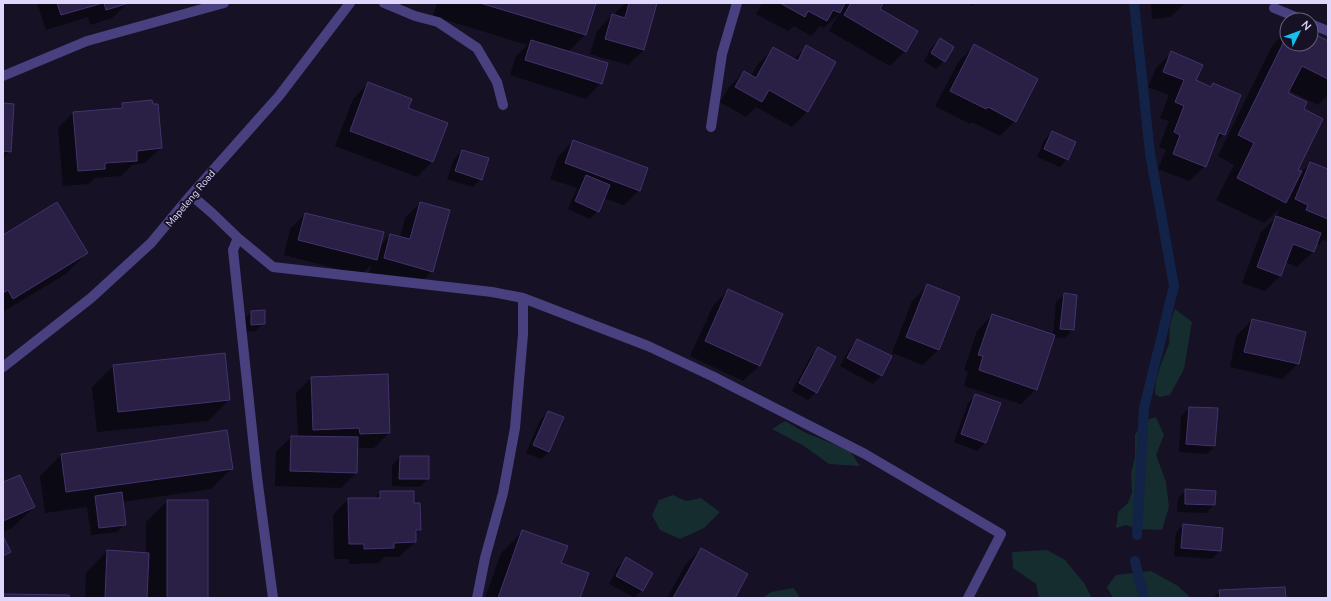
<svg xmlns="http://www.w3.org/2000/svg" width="1331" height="601" font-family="'Nunito Sans',sans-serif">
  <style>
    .green { fill: #152d2e }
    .shadow { fill: #0007 }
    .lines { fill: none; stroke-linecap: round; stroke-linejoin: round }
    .stream { stroke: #132247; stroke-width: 10 }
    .building { fill: #2a1f44; stroke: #44336e }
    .minor { stroke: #494080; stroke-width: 10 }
    .labels { text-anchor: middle; stroke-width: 4; stroke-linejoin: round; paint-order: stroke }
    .street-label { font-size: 10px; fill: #e0d8fc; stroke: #161125 }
  </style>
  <rect width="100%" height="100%" fill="#161125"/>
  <path class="green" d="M1175,309L1192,322L1184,369L1170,395L1160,397L1155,394L1156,381L1161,364L1169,344L1170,324Z
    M1156,417L1164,435L1156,455L1166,482L1169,507L1162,530L1137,529L1126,525L1116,528L1118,512L1128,503L1132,492L1131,473L1135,457V435L1144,421Z
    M785,421L804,432L850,451L860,466L829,464L804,446L772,429Z
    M673,495L686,501L701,498L720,512L704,528L680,539L660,530L652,515L659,500Z
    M1047,550L1065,560L1084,583L1092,598H1039L1036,584L1013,568L1012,552Z
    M1151,571L1178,586L1191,598H1113L1107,587L1116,575Z
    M794,588L800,598H763L771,592Z"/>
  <path class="shadow" d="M37,3H128L112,18L90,25L88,17L46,30Z
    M437,3H595L585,35L568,52L601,83L586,99L510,75L516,56L527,45L433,16Z
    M625,3L656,4L644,50L628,65L590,54L597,31L612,15L615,16L616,12Z
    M762,3H882L878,9L905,51L890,66L829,31L839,13L824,28L820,26L811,36L794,26L788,31L756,14Z
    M968,3H976L973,6Z
    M1151,3H1185L1170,17L1152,19Z
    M1287,30V44H1311V33L1328,42V95L1318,105L1288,90L1287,93L1302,110L1296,170L1301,172L1311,163L1328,170V242L1323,240L1319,245L1316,243L1313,252L1297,267L1285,262L1280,276L1265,291L1242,283L1261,232L1276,217L1280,208L1264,223L1216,200L1234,165L1218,156L1272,46Z
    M940,40L944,61L936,69L924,61L932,47Z
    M974,46L1015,121L1000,136L972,122L970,124L935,106L959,61Z
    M806,47L834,62L807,112L792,127L756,107L746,117L720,102L729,87L744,72L751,76L758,64L773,49L793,60Z
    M1171,53L1195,81L1210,87L1213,84L1224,134L1213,146L1205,166L1189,181L1158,169L1166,150L1159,147L1169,121L1160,118L1169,95L1148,87L1156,68Z
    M368,83L407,109L446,124L432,162L417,177L335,146L353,99Z
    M3,104L10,151L3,158Z
    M122,104L161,148L145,163L132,165L121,176L95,178L88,184L63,186L58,128L73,113L116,110Z
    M1052,132L1067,159L1060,167L1037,157L1044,140Z
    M573,141L639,190L624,205L603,198L598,211L590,219L568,209L577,188L550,179L558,157Z
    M462,151L481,179L473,187L447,179L454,159Z
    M420,203L432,271L417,287L369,274L371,265L361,275L284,255L290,229L305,214L380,245L390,235L400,237L405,218Z
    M3,236L87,253L66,274L3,312Z
    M927,286L938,350L923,365L892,353L912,301Z
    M728,290L782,315L759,366L743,381L690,356L713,306Z
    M1064,294L1073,330L1065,338L1053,337L1036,389L1021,404L964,386L968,372L964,370L977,331L992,315L1053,336L1056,302Z
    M251,312L264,323L256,331L244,332L243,320Z
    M1252,320L1305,333L1298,364L1282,379L1230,367L1236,336Z
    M857,340L891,357L881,376L873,384L840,366L850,348Z
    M818,348L816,392L808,400L792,391L811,356Z
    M113,366L229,400L208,421L97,432L92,387Z
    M311,378L389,433L374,448H357L356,473L341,488L275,486L276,452L291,437H298L296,393Z
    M976,395L999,404L985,443L977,451L954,442L968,403Z
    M1189,408L1215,446L1207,454L1179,452L1181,416Z
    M548,412L549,452L541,459L526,453L540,420Z
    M226,431L232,468L211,489L122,502L125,524L117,532L91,535L87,507L45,513L40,476L61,455Z
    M400,457L428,479L420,487L392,486V465Z
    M3,483L34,507L12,528L3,532Z
    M1186,490L1215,492L1214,505L1206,513L1177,512L1178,498Z
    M381,492L413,504L420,530L415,535V542L399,557H384L378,563L349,564V559H334L333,515L348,499H374Z
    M167,501L207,598H85L86,573L107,551L146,553V522Z
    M1183,525L1220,551L1212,559L1174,556L1176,533Z
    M522,532L560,564L579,598H485L501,553Z
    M701,549L733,598H667L686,564Z
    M626,559L642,590L635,598L609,584L618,567Z
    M1220,591L1285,598H1213Z"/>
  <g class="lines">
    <path class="stream" d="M1134,3L1150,153L1174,286L1144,408L1137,535
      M1135,561L1144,598"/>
  </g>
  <path class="building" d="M57,3H103L61,15Z
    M104,3H129L106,10Z
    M480,3H596L586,35Z
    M629,3H657L644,50L605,39L612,14L625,18Z
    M780,3H845L840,13L833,10L827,21L808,11L805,17Z
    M851,3H883L880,9L918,31L906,52L844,15Z
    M1311,32L1328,41V79L1302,66L1288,93L1307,102L1304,109L1323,119L1298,170L1302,171L1286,203L1237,178L1254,143L1238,135L1287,35V44H1311Z
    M940,38L954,47L945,62L931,53Z
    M531,40L608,63L602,84L525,60Z
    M974,44L1038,79L1016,122L988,107L986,109L950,91Z
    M806,45L836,62L808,112L769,90L762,102L735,87L744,71L756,78L773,47L798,61Z
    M1171,51L1203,65L1196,80L1211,87L1213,83L1241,95L1225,135L1219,133L1206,167L1173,154L1180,135L1174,132L1184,106L1175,102L1184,80L1163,72Z
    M368,82L412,99L408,108L448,123L433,162L350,131Z
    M152,100L153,104H158L162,148L137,151V161L105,163V169L78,171L73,112L122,108V103Z
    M3,103L14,104L11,152L3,151Z
    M1052,131L1076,142L1068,160L1044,149Z
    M573,140L648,168L640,191L565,163Z
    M462,150L489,158L482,180L455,171Z
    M1310,162L1328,169V219L1306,210L1308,205L1295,199Z
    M586,175L610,185L599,212L575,201Z
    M57,202L88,253L13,299L8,290L3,293V235Z
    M420,202L450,210L433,272L384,258L390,234L410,239Z
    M305,213L384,232L377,260L298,240Z
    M1276,216L1321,233L1314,252L1293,244L1281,276L1257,267Z
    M927,284L960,297L939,350L906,337Z
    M728,289L783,314L760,366L705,341Z
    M1064,293L1077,295L1074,330L1060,329Z
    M265,310V324L251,325V311Z
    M992,314L1055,335L1037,390L979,370L983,356L978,355Z
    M1252,319L1306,332L1299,364L1244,352Z
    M857,339L892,356L882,376L847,358Z
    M818,347L836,357L817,393L799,383Z
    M225,353L230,400L118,412L113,365Z
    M388,374L390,433L360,434L359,428L313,430L311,377Z
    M975,394L1001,403L986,443L961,434Z
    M1189,407L1218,408L1215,446L1186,444Z
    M548,411L564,417L549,452L533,445Z
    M227,430L233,469L66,492L61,454Z
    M291,436L358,437L357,473L290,471Z
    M400,456H429V479H399Z
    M20,475L35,507L3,521V482Z
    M1185,489L1216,491L1215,505L1185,504Z
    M380,491H414V503H420L421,530H416V542L394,543V548L364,549V544H349L348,498H380Z
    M122,492L126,525L99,528L95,496Z
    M167,500H208V598H167Z
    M1183,524L1223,528L1221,551L1181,548Z
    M522,530L568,546L561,563L589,573L580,598H498Z
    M3,536L11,552L3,556Z
    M701,548L748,574L735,598H673Z
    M107,550L149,553L147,598H105Z
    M626,557L653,573L643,591L616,576Z
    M1285,587L1286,598H1220L1219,590Z
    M3,594L69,595V598H3Z"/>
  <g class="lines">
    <path class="minor" d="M384,3L415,16L438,22L477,48L497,82L503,105
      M1274,8L1303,20
      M1311,24L1328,31
      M3,76L87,41L224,3
      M711,127L722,54L737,3
      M191,195L212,213L238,238L273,267L492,292L523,298L648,346L712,376L865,454L1001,534L968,598
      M238,238L233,250L257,477L273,598
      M3,367L91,298L151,243L191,195L279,96L350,3
      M477,598L485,558L503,493L515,428L523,334V298"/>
  </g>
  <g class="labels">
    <g class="street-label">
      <text transform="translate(190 198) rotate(-50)" y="4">Mapeleng Road</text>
    </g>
  </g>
  <rect width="1331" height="601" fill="none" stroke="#e0d8fc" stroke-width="8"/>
  <g transform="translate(1299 32) rotate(48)"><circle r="19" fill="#161125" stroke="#67617b"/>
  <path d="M0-3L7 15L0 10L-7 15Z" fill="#14c0eb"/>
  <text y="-6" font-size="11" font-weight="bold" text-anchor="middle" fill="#e0d8fc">N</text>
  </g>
</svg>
